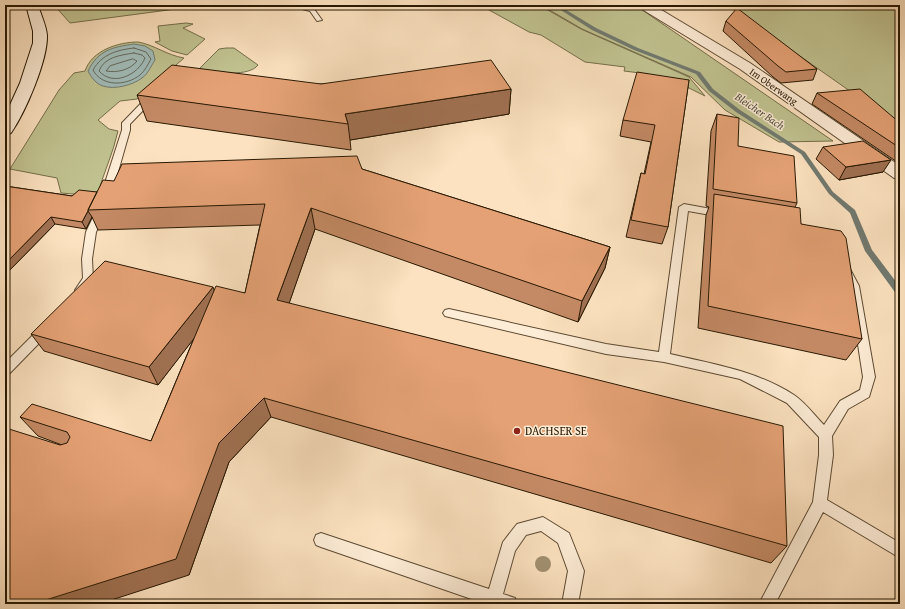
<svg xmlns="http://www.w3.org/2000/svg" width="905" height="609" font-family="'Gentium Book Plus',serif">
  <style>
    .green { fill: #c1c391; stroke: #746e4a }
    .water { fill: #a1bcb9; stroke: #717a70 }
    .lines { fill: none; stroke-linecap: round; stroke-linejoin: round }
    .shore { stroke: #646a5e; stroke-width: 1 }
    .stream { fill: #717a70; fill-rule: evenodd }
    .lane-casing { stroke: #5d4a32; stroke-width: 2 }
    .street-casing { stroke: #5d4a32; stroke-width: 2 }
    .secondary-casing { stroke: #281802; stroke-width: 2 }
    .lane { fill: #fdecd6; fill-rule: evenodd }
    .street { fill: #fdecd6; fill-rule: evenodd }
    .secondary { fill: #fdecd6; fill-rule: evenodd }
    .tree { fill: #a18f6f }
    .wall { fill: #c48a65; stroke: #281802 }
    .shaded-wall { fill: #a07152; stroke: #281802 }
    .building { fill: #e4a175; stroke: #281802 }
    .poi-dot { fill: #8f2418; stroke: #fdecd6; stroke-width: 1.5 }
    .labels { text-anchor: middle; stroke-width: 3; stroke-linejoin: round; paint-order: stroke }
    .far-street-label { font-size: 10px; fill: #281802; stroke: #fdecd6 }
    .far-water-label { font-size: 11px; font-style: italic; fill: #525142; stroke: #fdecd6 }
    .poi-label { font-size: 12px; fill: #281802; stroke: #fdecd6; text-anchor: start }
  </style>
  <rect width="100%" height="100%" fill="#fce2c0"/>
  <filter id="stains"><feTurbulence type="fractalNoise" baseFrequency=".005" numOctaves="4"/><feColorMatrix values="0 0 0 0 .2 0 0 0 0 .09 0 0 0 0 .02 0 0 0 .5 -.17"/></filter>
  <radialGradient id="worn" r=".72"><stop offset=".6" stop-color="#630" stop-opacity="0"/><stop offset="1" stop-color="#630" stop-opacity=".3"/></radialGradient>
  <path class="green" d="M54,5H206L70,23Z
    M480,5H539L581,29L689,77L705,96L685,86L647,80L648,74L624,71L625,67L585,62L541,35L529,32Z
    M541,5H646L638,7L833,141L779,142L725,110L691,77L582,29Z
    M727,5H900V119L887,117Z
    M186,23L193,24L183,28L205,39L187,55L172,51L155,42L160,41L158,26Z
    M138,42C155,45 166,55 184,58L137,99L120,101L98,120L109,129L118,131C113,154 103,174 97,196L61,193L57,178L10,169L59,90L74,73L85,71C92,50 119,42 138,42Z
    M226,48H234L258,65C249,77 218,72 204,72L199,69L219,49Z"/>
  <path class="water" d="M134,44L145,46L153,51L155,60C151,66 148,74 142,78C133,85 114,90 103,86C96,84 91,77 88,71C98,50 113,47 134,44Z"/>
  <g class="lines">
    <path class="shore" d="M134,48L146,52L151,59C148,64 145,71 140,75C126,86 102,87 93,70C102,54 117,50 134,48Z
      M134,53L142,55L145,58C138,75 113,87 99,71C104,57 121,55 134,53Z
      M133,59L137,61C130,70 117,73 106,71L110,66Z"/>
    <path class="stream" d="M553,5H558L596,28L638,48L700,72L713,89L740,110L805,152L833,192L855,210L872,250L900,287V296L897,295L865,251L850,213L829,194L801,154L736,112L709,91L696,74L634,50L592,30Z"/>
    <g class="lane-casing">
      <path id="lane" d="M287,5H298L314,9L322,20L317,21L310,11Z
        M148,96H154L155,98L130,124V130L114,186L115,193L112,197H106L104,186L122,130V123Z
        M684,204L722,211L727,214L722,217L688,211L670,354C713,364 757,371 794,395C805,402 815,416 824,425L840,401L860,390L863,377L849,286L841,272L842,269H850L859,286L875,377L869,397L848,409L832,436L833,455L827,500L900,543V558L823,512L775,604H759L813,502L819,455V437L787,403L740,379L664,362L606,354L449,317L445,316L443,313L445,310L449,309L606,344L659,352L679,207Z
        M101,208L106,211L96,232L92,259L93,279L84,293H76L75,290L83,278L82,259L86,232L96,211Z
        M45,326L49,327L51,330L49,333L9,374L5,376V363L41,327Z
        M543,517L569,533L571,538L584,571L578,604H562L568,571L558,543L541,531L526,535L515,551L503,594L515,598L517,604H486L321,547L316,545L314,540L316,535L321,533L489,589L503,542L517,524Z"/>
    </g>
    <g class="street-casing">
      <path id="street" d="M638,5H653L750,63L900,166V179L894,178L740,69L640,8Z"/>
    </g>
    <g class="secondary-casing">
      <path id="secondary" d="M26,5H38C41,15 46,25 47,35C48,60 25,113 11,133L5,135V116L20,83L33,43V31Z"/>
    </g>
    <use href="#lane" class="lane"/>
    <use href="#street" class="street"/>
    <use href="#secondary" class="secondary"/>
  </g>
  <circle class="tree" cx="543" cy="564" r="8"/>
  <path class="wall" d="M726,21L817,69L813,80L781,83L773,77L723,31Z
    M689,80L668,227L662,244L626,237L641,173L644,174L651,142L620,136L623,120Z
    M321,84L511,89L509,114L350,140L351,150L147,121L137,95Z
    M817,93L900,123V164L812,104Z
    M717,114L738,146L797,203L795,207L801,224L862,339L846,360L698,328L706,215L709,207L706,206L711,131Z
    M823,147L883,172L839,180L816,159Z
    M362,169L610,247L605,268L578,322L315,229L289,303L787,546L771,563L271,417L229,462L189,575L60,445H62L38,436L20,417L151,441L194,338L158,385L44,351L31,334L214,291L245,293L260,225L98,230L92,217L86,229L55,224L5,275V186L72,196L97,192L114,181Z"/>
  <path class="shaded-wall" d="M511,89L509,114L350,140L348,124L345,114Z
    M891,160L883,172L839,180L846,167Z
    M311,208L315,229L283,321L277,300Z
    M88,211L92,217L86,229L82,222Z
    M51,217L55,224L5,275V264Z
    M610,247L605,268L578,322L582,301Z
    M213,287L220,305L158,385L149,367Z
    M264,398L271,417L229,462L189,575L99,604H33L219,443Z"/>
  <path class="building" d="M737,8L817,69L786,72L778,66L726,21Z
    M491,60L511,89L345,114L348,124L137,95L172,65L321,84Z
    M637,72L689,80L668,227L631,220L641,173L645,174L655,125L623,120Z
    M860,89L900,123V148L817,93Z
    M717,114L739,118L738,146L794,156L797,203L713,189Z
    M863,141L891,160L846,167L823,147Z
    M357,156L362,169L610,247L582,301L311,208L277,300L783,426L787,546L264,398L219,443L176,559L33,604H5V433L9,429L60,445L67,443L70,437L67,432L20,417L32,404L151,441L216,286L245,293L265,204L88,210L103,180L114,181L122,164Z
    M5,186L72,196L79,190L97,192L88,210V211L82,222L51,217L5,264Z
    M714,194L800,208L801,224L841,231L846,238L862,339L708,306Z
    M105,261L213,287L149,367L31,334Z"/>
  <circle class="poi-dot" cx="517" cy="431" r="4"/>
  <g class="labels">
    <g class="far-street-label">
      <text transform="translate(774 86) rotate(35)" y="4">Im Oberwang</text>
    </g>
    <g class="far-water-label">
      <text transform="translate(760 111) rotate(34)" y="4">Bleicher Bach</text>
    </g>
    <g class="poi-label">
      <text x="525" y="435">DACHSER SE</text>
    </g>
  </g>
  <rect width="905" height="609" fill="none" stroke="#fce2c0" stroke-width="20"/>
  <rect x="6" y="6" width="893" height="597" fill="none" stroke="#281802" stroke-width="2"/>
  <rect x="10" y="10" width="885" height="589" fill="none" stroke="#281802"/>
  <rect width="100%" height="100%" filter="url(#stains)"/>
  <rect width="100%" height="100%" fill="url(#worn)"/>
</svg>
